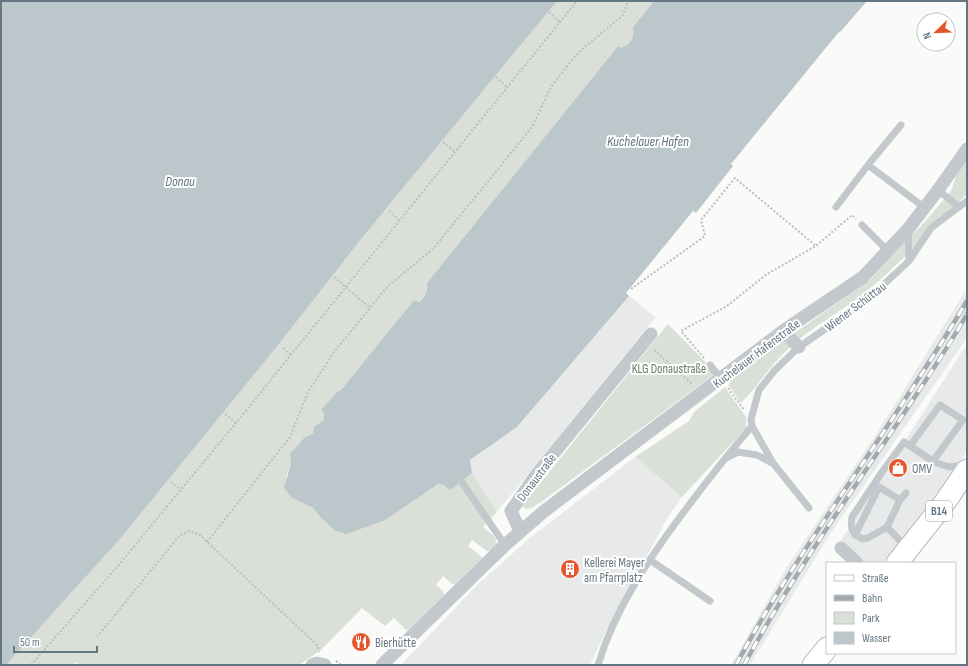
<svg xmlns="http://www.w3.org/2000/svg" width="968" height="666" font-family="'Sofia Sans Condensed',sans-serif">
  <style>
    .built { fill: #e8e9e9 }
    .green { fill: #dadfd7 }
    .water { fill: #bbc7cb }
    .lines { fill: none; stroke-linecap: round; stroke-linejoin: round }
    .primary-casing { stroke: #b5babe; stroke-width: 23 }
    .path { stroke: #bbbfc2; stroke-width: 2; stroke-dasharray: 2 2; stroke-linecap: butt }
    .lane { stroke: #c3c8cc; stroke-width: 7 }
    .street { stroke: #c3c8cc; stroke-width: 13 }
    .primary { stroke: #fff; stroke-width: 21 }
    .rail-casing { stroke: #a2aab0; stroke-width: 4.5 }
    .rail { stroke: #fff; stroke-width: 3; stroke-dasharray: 9; stroke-linecap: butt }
    .labels { text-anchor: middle; stroke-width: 4; stroke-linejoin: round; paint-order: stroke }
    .shield { fill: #fff; stroke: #939fa8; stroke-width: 1 }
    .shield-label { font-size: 12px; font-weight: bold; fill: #657683 }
    .street-label { font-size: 13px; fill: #657683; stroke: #fff }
    .park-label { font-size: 13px; fill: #687a64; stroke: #fff }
    .poi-label { font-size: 13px; fill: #657683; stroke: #fff; text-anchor: start }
    .water-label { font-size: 14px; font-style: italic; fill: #60757c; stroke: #fff }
  </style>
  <rect width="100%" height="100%" fill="#fafaf8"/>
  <path class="built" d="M967,288V338L832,531L750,665H731L785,570L877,433Z
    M629,296L656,317L497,512L472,473L470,460L517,427Z
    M967,344V451L933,504L888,563H860L840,542Z
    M635,457L682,497L668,517L602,639L590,665H401L478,584L530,538Z"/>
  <path class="green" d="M557,1H654L633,27C633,38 633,43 621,48L618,46L427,283C428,292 425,297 418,302L414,300L340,391L321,411L324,414V420L315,427C315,435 310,434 305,438C300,441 295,449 290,453L291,463L286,477L292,498L313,508L320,517L430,489L438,484L444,485L450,489L472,473L497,512L483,527L494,536L497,543L492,550L487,551L472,540L468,546L482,557L481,559L455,584H452L443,576L436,585L443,591L444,595L409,629L406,630L394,618L385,626L362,608L321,650L299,665H80L76,662L73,665H6L120,539L279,344L362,238Z
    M967,159V194C934,227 902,262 866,292C841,312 811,327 787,350C770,366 758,386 741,403L728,385L730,383L728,380L871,279L905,241L921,226L951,191L957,173Z
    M668,324L716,373L540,503L531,508L526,509L522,506Z
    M725,387L746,417V428L682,497L635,457L689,421L694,412Z"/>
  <path class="water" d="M1,1H557L362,238L279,344L120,539L6,665H1Z
    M654,1H867L841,31L838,33L731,164L733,166L696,213L693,211L626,293L629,296L517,427L470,460L472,473L450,490L444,485L438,484L385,520L346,534L336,531L320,517L313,508L292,498L284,488L291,463L290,453C295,449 300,442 304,438C310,434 315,435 314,427L324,420V414L321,410L338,391H340L414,300L419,302C425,297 428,292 427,283L618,46L621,48C633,43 633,38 633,27Z"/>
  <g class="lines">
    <g class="primary-casing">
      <path id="primary" d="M897,563L943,505L967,470
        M813,665L827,648"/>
    </g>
    <path class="path" d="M549,12L560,22
      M496,77L507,87
      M443,142L455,152
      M389,211L400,221
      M334,277L370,308
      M631,289L705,236L701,220L735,178L816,246
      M283,348L291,355
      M654,350L692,384
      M704,358L681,331L727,306L767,274L816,246L852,215L856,219
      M728,388L744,410
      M225,414L236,423
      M171,482L181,490
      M207,542L290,437L308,392L334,352L388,286L433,249L532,127L552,85L578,53L623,15L628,1
      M97,637L179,536L189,531L200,535L317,645L319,652
      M336,661L341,665
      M31,665L117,567L236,423L577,1"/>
    <path class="lane" d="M868,165L901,125
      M938,190L959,207
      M836,207L868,165L925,208
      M862,225L888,251
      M908,230L909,261
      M710,365L721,379
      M752,426L773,463L809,508
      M910,446L940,405L963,420L927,469
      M728,457L738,452L757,455L772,463
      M461,481L505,545
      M906,493L900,500L887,527L868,538L862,539C852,533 850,529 852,517L882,472L904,442L934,462L949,467L965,465
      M887,527L906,547
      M855,535L879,487L900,500
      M650,560L710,601
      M598,665C615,608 650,557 686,509C707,481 729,453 752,426L751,419L759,390L775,370L799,347L867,300L909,261L931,228L967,201"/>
    <path class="street" d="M783,331L799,347
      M520,531L511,511L536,475L651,334
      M841,548L857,563
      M312,665L317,663L325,665
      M382,665L505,545L543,512L783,331L863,277L908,229L938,190L967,149"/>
    <use href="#primary" class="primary"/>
    <g class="rail-casing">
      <path id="rail" d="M736,665C763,614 794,566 826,518C874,446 923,375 967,301
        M744,665C789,582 842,505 895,427C919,390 945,353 967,314"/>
    </g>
    <use href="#rail" class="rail"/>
  </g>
  <defs>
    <g id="shop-disc" transform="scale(1)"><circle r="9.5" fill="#e4572e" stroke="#fff"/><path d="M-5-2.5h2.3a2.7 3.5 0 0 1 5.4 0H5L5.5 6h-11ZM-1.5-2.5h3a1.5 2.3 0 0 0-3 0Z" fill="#fff"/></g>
    <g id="building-disc" transform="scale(1)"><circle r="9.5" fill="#e4572e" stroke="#fff"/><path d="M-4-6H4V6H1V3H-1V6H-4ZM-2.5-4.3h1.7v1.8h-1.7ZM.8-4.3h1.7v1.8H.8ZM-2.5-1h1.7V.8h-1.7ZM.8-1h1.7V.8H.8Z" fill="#fff"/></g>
    <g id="restaurant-disc" transform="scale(1)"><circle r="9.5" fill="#e4572e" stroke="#fff"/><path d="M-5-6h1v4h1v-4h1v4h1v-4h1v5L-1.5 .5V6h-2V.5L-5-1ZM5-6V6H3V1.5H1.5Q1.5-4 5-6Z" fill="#fff"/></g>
  </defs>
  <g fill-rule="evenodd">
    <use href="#shop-disc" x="898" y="468"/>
    <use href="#building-disc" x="570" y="569"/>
    <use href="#restaurant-disc" x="361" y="642"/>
  </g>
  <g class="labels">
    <rect class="shield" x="926" y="501" width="26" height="20" rx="3"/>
    <g class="shield-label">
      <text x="939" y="515">B14</text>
    </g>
    <g class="street-label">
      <text transform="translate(855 306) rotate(-37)" y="5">Wiener Schüttau</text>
      <text transform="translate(756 353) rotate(-37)" y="5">Kuchelauer Hafenstraße</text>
      <text transform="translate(536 477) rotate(-53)" y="5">Donaustraße</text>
    </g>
    <g class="park-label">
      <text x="669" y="373">KLG Donaustraße</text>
    </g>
    <g class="poi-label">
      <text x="912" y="473">OMV</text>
      <text x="584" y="567">Kellerei Mayer<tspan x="584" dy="15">am Pfarrplatz</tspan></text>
      <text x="375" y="647">Bierhütte</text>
    </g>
    <g class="water-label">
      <text x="648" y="146">Kuchelauer Hafen</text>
      <text x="180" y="186">Donau</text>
    </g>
  </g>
  <rect width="968" height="666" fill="none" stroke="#657683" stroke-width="4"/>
  <rect x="826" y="562" width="130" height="92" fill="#ffffff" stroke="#c1c8cd"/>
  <rect x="834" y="575" width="20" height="6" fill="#ffffff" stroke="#c1c8cd"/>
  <text x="862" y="582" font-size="12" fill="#657683">Straße</text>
  <rect x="834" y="595" width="20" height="6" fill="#a2aab0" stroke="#c1c8cd"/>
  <text x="862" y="602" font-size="12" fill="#657683">Bahn</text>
  <rect x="834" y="612" width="20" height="12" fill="#dadfd7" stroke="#c1c8cd"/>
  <text x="862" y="622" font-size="12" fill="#657683">Park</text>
  <rect x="834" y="632" width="20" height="12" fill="#bbc7cb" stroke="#c1c8cd"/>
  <text x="862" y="642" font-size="12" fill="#657683">Wasser</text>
  <g transform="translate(936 32) rotate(247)"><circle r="19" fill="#ffffff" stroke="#c1c8cd"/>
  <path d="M0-3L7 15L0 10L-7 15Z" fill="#e4572e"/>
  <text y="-6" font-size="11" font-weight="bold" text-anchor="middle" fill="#657683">N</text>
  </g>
  <path d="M14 646v6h83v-6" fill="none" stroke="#657683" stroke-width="2"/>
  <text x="20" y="646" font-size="12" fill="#657683" stroke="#ffffff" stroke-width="3" paint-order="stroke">50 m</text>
</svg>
